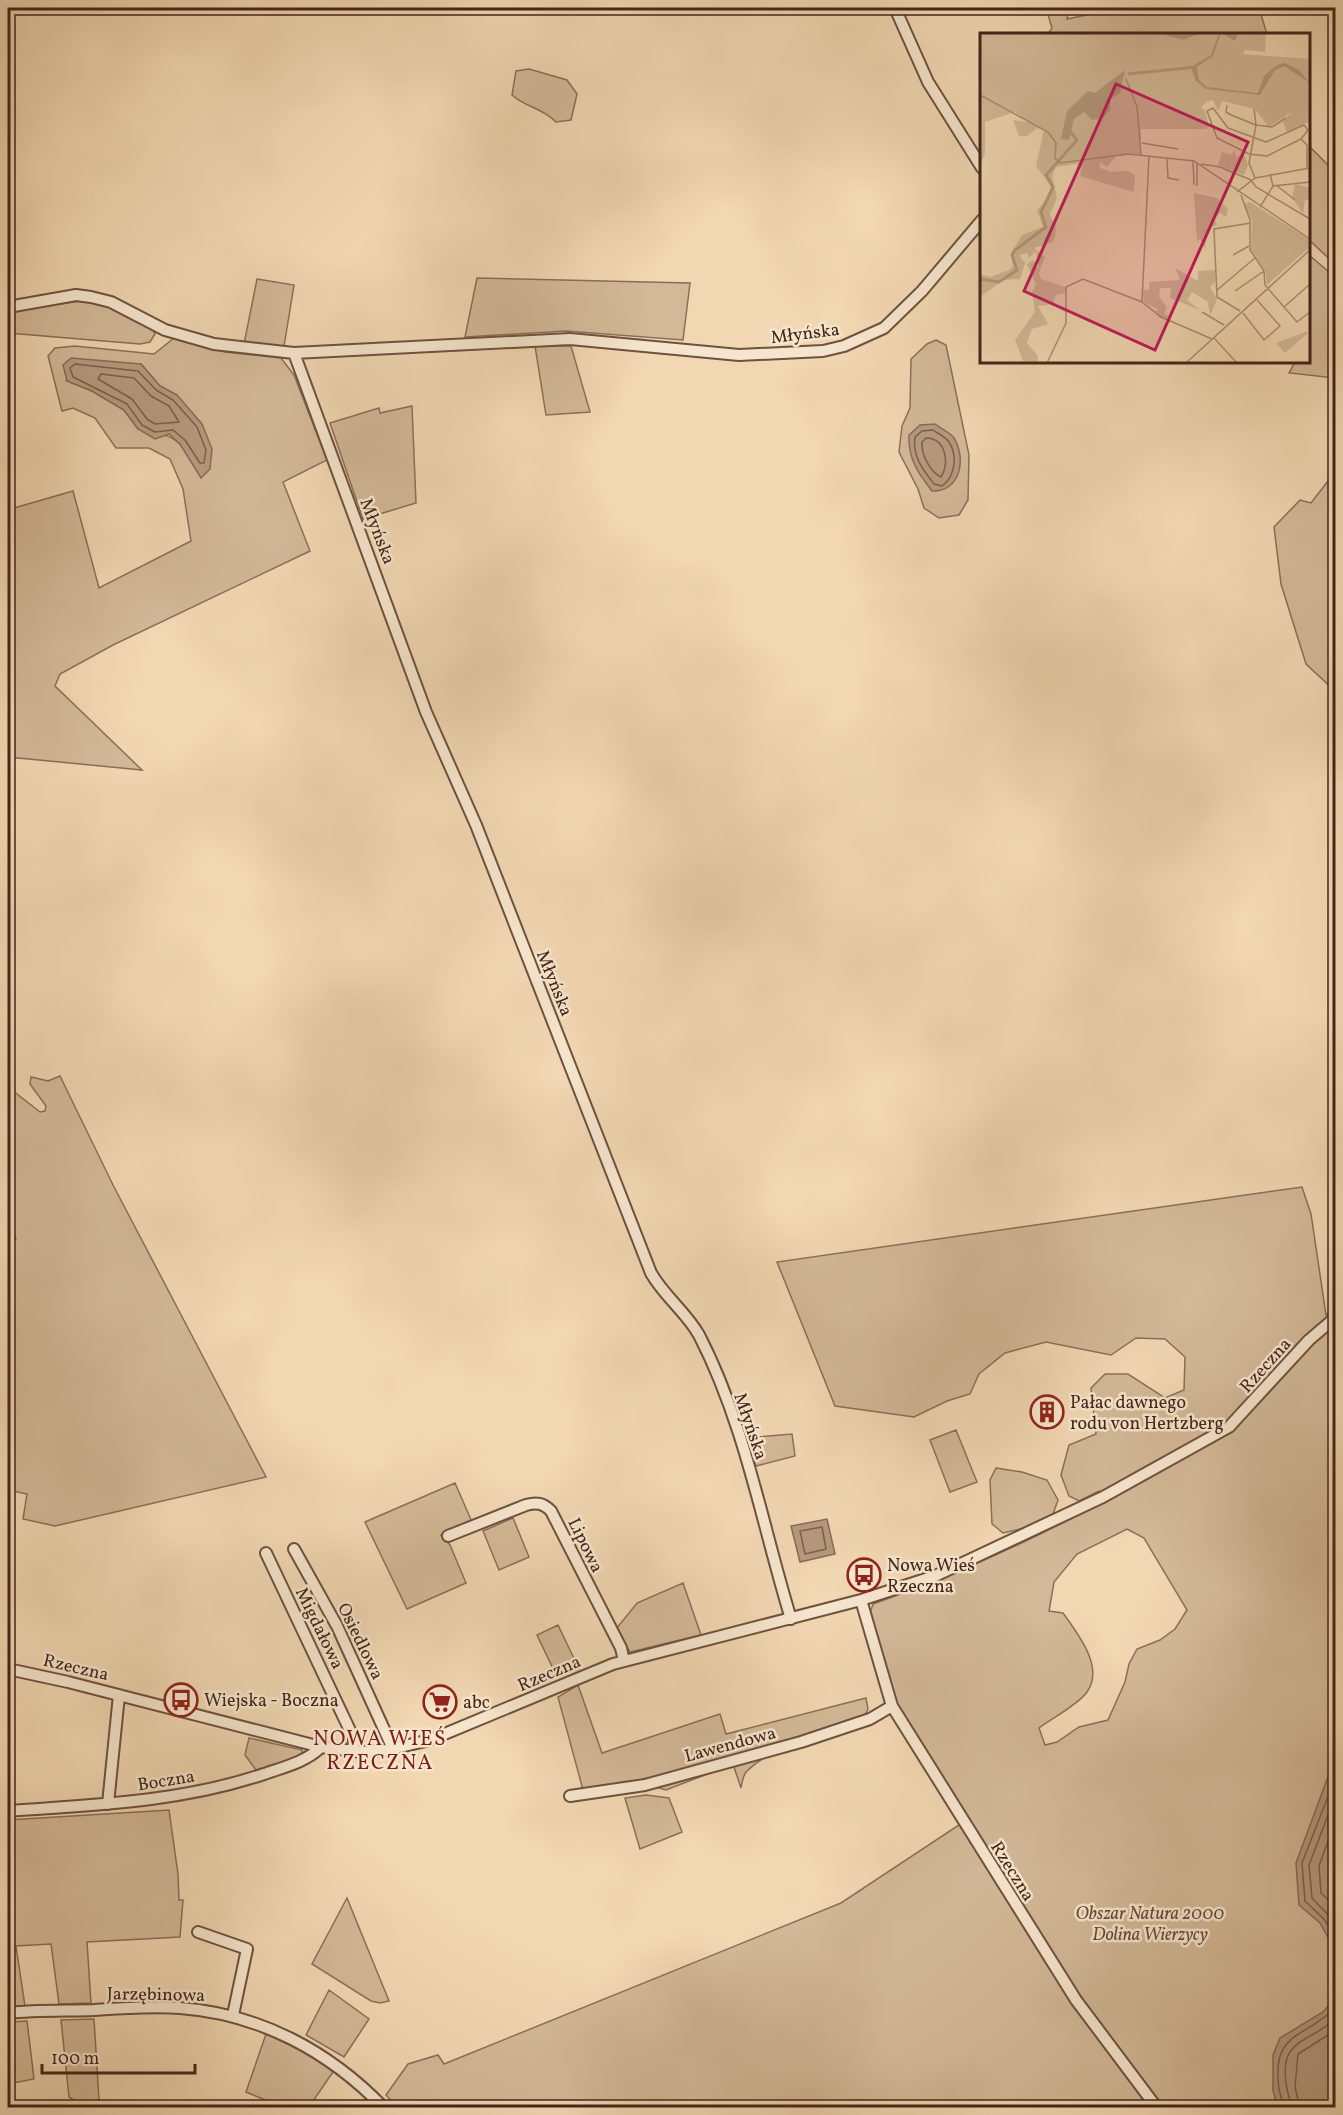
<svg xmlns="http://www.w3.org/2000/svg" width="1343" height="2115" font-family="Vollkorn,serif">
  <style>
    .green { fill: #d3b998; stroke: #8b6f58; stroke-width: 1.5; fill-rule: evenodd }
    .water { fill: #b69a7e; stroke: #886b56; stroke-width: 1.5 }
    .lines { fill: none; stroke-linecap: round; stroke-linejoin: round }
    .shore { stroke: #7c604c; stroke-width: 1.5 }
    .minor-casing { stroke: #6e523f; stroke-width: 14 }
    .minor { stroke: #f6e5cd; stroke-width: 10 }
    .labels { text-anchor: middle; stroke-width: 5; stroke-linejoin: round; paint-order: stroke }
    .street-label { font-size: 18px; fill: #432519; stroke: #f6e5cd }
    .poi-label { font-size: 18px; fill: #432519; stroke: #f6e5cd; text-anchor: start }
    .park-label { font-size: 18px; font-style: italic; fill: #674a39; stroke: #f6e5cd }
    .quarter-label { font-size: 21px; letter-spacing: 1.5px; fill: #7a1f14; stroke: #f6e5cd }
    .inset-river { fill: none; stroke: #b69a7e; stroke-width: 3 }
    .inset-road { fill: none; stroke: #ab9075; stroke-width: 1.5 }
    .view { fill: #c2185b; fill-opacity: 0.15; stroke: #c2185b; stroke-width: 3 }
    .inset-edge { fill: none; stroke: #432519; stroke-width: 3 }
  </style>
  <rect width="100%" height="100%" fill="#f1d7b2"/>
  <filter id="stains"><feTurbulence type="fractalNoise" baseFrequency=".00333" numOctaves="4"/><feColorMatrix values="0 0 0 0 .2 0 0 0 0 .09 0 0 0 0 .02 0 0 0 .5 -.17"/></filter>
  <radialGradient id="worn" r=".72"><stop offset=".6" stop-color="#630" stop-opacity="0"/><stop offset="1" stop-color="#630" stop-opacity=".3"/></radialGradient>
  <path class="green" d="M1046,8H1070L1067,19L1096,13L1107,8H1259L1267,34H1048L1052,28Z
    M529,69L567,80L577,94L571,120L556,122C540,106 528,109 512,95L516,71Z
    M1308,145L1335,172V264L1309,240Z
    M1309,255L1335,277V378L1289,373L1295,362H1308Z
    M477,278L690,283L683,340L566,331L465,337Z
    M257,279L294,285L284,346L244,344Z
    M81,301L107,305L153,329L155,334L150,342L140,344L8,333V311Z
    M174,338L225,352L281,358L294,375L327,460L283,482L310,551L113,645L60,674L55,686L142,770L8,757V484L14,508L73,491L99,588L191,541L183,489L170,459L149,448H116L95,418L73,408L62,411L48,356L55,348L75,346L154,354ZM141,364L160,386L177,395L201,477C179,440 181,436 138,429L124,410L92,391L67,381Z
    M936,340L946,345L969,455L968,500L959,515L939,518L924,508L918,489L899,452L902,426L910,408L911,359L927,344Z
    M535,346H571L590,412L546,415Z
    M412,406L416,503L363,519L330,423L379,408L380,413Z
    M1335,472V691L1306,664L1281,584L1274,527L1300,500L1311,503Z
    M60,1076L113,1185L266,1477L55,1526L23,1519L27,1494L8,1490V1244L16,1239L8,1218V1087L40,1112L45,1111L46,1106L30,1084L31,1077L48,1081Z
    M1302,1187L1311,1214L1326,1315L1335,1307V2107L398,2108L386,2095L408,2064L438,2055L444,2064L841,1903L965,1821L897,1707L870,1613L873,1604C953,1576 1029,1542 1104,1501L1099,1491L1079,1501L1069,1496L1061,1475L1069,1445L1096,1434L1091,1388L1105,1374H1128L1165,1398L1184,1390L1185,1357L1165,1339L1136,1338L1111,1355L1046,1342L1005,1353L979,1374L970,1394L947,1401L914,1417L835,1406L777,1262ZM1127,1529L1144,1538L1187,1610L1175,1629L1160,1640L1137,1649L1129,1664L1125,1682L1108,1720L1079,1727L1057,1742L1045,1745L1039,1728C1051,1719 1079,1704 1087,1692C1105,1667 1077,1633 1063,1613L1049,1611L1054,1582L1077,1554Z
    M956,1430L977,1482L950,1492L930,1440Z
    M792,1434L795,1456L756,1466L746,1438Z
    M996,1468L1022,1472L1047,1480L1058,1500L1053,1514L1024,1528L1003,1533L992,1524L990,1480Z
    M455,1483L472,1522L441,1535L450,1545L466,1583L407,1609L365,1522Z
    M513,1518L529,1557L499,1570L483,1531Z
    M683,1583L701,1635L630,1652L616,1629L637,1603Z
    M558,1625L579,1669L557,1677L537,1635Z
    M578,1685L602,1753L720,1714L726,1734L866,1698L868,1709L863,1718C828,1731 773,1745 747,1771C743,1775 742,1782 741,1788L733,1764L666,1790L642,1783L583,1790L558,1697Z
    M249,1738L302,1750L303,1757L266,1770H256L245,1755Z
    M646,1795L669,1798L682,1832L640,1849L625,1798Z
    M169,1810L178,1874L179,1900H183L180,1937L87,1942L91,2003L59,2004L51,1944L16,1946L25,2006L8,2007V1820Z
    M347,1898L389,2001L380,2003L371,2001L312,1964Z
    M329,1990L369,2019L344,2057L306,2035Z
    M94,2019L99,2100L80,2104L69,2097L61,2020Z
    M27,2021L34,2079L8,2084V2022Z
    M266,2034L300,2049L335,2069L309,2107H282L246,2092Z"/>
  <path class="water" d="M71,358L141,364L160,386L177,395L202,424L212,449L210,469L201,478L180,444L169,434L155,439L138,429L124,410L92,391L67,381L63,365Z
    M935,424C940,428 951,433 954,438C967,460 960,492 932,491C918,473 908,459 909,435L920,425Z
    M827,1519L835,1554L800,1562L791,1526Z
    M1335,1768V1950L1320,1923L1299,1905L1296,1863L1329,1774Z
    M1335,1998V2107H1278L1273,2091V2055L1280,2038L1323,2012Z"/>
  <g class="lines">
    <path class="shore" d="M75,364L138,371L156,390L173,400L197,427L206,450L204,463H200L185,440L173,430L155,432L142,425L127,404L73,377L70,368Z
      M101,374L134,378L151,396L169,406L179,422L155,424L147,419L132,399L98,379Z
      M933,430C937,433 946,437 949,442C958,456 955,477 942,486L934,484C923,470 912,456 915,437L922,431Z
      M926,438C946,438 950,464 941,477C930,472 921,454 922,442Z
      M822,1527L826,1549L805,1554L800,1531Z
      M1336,1776L1302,1863L1305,1901L1324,1919L1336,1938
      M1336,1794L1309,1865L1312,1898L1336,1923
      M1336,1819L1319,1866L1321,1893L1336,1907
      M1284,2108C1283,2101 1280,2095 1279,2089C1271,2030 1304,2040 1336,2007
      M1291,2108C1291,2101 1288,2095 1287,2089C1277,2037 1308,2045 1336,2018
      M1300,2108L1295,2087L1298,2054L1336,2030"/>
    <g class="minor-casing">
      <path id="minor" d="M895,8L928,82L982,168
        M8,307L76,295L91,297L111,302L165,330L214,344L294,353L570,339L739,355L823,351L844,346L884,328L922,291L982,220
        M294,353L426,712L476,825L651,1273C664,1296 686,1312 699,1335C745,1424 762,1524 791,1619
        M448,1536L526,1505C537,1502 543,1503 551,1511L621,1648L624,1661
        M294,1549L337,1626L393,1749
        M266,1553L354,1739L353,1751
        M861,1600L892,1706L1076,2000L1157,2108
        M8,1669L68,1682L321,1747L362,1752L387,1750L430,1740L613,1664L861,1600L935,1576L1103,1497L1229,1427L1309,1340L1336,1317
        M570,1796L645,1785L801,1742L870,1719L892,1706
        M108,1804L119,1695
        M8,1811C94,1805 181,1802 264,1774C284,1767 306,1762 321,1747
        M198,1932L247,1949L233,2015
        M8,2013C36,2010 65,2011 94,2010C122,2008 152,2006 180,2008C260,2014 329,2051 384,2108"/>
    </g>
    <use href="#minor" class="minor"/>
  </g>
  <defs>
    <g id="building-ring" transform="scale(1.725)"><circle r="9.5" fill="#f6e5cd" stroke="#8f2418" stroke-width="1.5"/><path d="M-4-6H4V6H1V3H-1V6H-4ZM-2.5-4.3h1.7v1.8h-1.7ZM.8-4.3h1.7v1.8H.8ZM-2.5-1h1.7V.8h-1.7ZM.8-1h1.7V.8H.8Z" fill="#8f2418"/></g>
    <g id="bus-ring" transform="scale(1.725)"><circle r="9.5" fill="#f6e5cd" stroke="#8f2418" stroke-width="1.5"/><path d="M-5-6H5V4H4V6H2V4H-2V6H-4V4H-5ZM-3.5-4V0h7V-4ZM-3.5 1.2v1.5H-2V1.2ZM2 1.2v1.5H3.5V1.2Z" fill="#8f2418"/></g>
    <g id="supermarket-ring" transform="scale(1.725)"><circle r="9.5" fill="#f6e5cd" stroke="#8f2418" stroke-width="1.5"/><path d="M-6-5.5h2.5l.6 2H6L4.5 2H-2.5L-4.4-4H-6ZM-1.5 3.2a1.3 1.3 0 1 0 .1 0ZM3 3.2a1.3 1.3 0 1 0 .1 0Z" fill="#8f2418"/></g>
  </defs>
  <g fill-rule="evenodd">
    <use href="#building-ring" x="1047" y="1412"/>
    <use href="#bus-ring" x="864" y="1575"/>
    <use href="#bus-ring" x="181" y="1700"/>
    <use href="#supermarket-ring" x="440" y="1702"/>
  </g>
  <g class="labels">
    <g class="street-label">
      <text transform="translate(805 333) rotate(-7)" y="6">Młyńska</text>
      <text transform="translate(378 531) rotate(69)" y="6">Młyńska</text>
      <text transform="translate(555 983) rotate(68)" y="6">Młyńska</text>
      <text transform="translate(1265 1365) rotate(-48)" y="6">Rzeczna</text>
      <text transform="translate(751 1426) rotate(71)" y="6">Młyńska</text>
      <text transform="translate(586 1545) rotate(64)" y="6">Lipowa</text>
      <text transform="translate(320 1628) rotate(64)" y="6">Migdałowa</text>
      <text transform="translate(361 1641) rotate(64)" y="6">Osiedlowa</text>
      <text transform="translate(76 1667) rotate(13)" y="6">Rzeczna</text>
      <text transform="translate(549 1673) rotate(-23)" y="6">Rzeczna</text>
      <text transform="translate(730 1744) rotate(-15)" y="6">Lawendowa</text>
      <text transform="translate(166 1780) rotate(-9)" y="6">Boczna</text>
      <text transform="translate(1013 1871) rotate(58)" y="6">Rzeczna</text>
      <text transform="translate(156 1994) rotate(1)" y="6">Jarzębinowa</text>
    </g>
    <g class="poi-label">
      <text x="1070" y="1408">Pałac dawnego<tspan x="1070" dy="21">rodu von Hertzberg</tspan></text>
      <text x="887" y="1571">Nowa Wieś<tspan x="887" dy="21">Rzeczna</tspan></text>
      <text x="204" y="1706">Wiejska - Boczna</text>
      <text x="463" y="1708">abc</text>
    </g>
    <g class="park-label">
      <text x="1150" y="1919">Obszar Natura 2000<tspan x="1150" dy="21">Dolina Wierzycy</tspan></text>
    </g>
    <g class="quarter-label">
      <text x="380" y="1745">NOWA WIEŚ<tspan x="380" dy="24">RZECZNA</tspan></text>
    </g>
  </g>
  <g transform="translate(980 33)">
    <rect width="330" height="330" fill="#f1d7b2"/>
    <path d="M0,0H286L285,19L265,17L263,21L330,26V88L307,100L303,89L312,79L289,94L275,76L242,68L238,78L233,67L226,69L221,75L225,77L229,94L226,96H161V121L136,123L127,134L120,129V135L131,139L148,138L155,142L154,159L100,143L102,130L76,134L72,143L77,165L70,181L76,195L75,204L73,209L54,215L65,224L59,240L61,246L85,254L86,260L75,262L73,272H69L71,268H68V272L58,273L68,291L52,296L47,310L58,323L57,330H44L35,307L55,279L52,259L56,251L47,231L53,227L59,237L56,218L49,225L47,220L39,222L45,230L40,246L23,247L0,264V241L10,244L29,237L33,233L31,220L42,202L63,194L57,177L69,165L71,153L56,133L64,97L57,95L47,103H39L33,87L48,89L35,79L5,89V120L0,134ZM254,116L256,124L264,120L268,133L264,142L238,132L242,119L252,122ZM315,151L330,155V167H325L323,181L312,164ZM214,160L237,165L248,176L246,184L240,180L235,186L237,192L228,195L225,216L220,206L217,208ZM270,169L330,207V214L287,252L285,238L271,218L272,187L264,171ZM195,235L218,248V238L235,237V249L230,254L237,266L230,283L228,269L212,259L207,267L220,277L190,265L191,255H180L179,264L187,274L184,280L191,286L181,284L175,277H179L164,269L163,257H169V249L200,247ZM325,299H329L305,320L296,310Z" fill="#d3b998"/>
    <path d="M178,0H222L203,7ZM239,0H258L255,8L241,0L233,23L217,34L219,47L227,54L278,60L284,43L297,32L305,30L319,37L330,50L304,33L295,37L280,62L226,56L216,48L212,38L214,32L231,22ZM145,37L140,60L130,66V77L123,85L112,87L104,79L94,86L89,107L81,106L87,78L108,58L115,60Z" fill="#b69a7e"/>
    <path class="inset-river" d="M148,41L216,34M0,246L19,249L37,237L32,222L35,217L66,194L61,179L73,154L66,142L97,107L87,94"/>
    <path class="inset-road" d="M146,46L157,74L161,122M0,62L68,99L76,110L75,125L80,130L148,121L214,128L330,206M247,72L246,79L251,82L276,92L292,94L306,85M274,76L276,92L269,130L275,145M321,106L328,97L324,92L286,109L248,95L233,75L227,78L237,105L269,121L287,123L321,106L327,112V135M162,110L198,116M187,126L188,145L199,147M213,128L214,152M221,131L240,134L271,147M271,147L276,154L330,186M296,152L315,167M217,153V130M293,153L330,149M257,159L275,145L330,135M261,162L270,187V217L284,238L285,252L317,289L330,279M280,174L293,153L290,141M253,222L269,213M237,257L275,225M255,258L284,238M162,269L169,123M304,274L330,251M260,278L237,264L234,196L271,190M222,279L244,292M263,280L284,307L300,293L277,267M234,305L257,330M67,330L86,290V254L103,246L162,269L181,284L232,306M206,330L330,217"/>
    <path class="view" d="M136,51L268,109L175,317L44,258Z"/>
    <rect width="330" height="330" class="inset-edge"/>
  </g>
  <rect width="1343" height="2115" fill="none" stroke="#f1d7b2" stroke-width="30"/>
  <rect x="9" y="9" width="1325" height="2097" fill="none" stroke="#432519" stroke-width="3"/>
  <rect x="15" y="15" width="1313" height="2085" fill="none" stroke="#432519" stroke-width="1.5"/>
  <path d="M42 2064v9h153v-9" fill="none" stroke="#432519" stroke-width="3"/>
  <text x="51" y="2064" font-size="18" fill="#432519" stroke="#f6e5cd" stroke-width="4.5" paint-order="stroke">100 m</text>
  <rect width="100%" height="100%" filter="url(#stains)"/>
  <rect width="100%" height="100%" fill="url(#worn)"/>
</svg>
